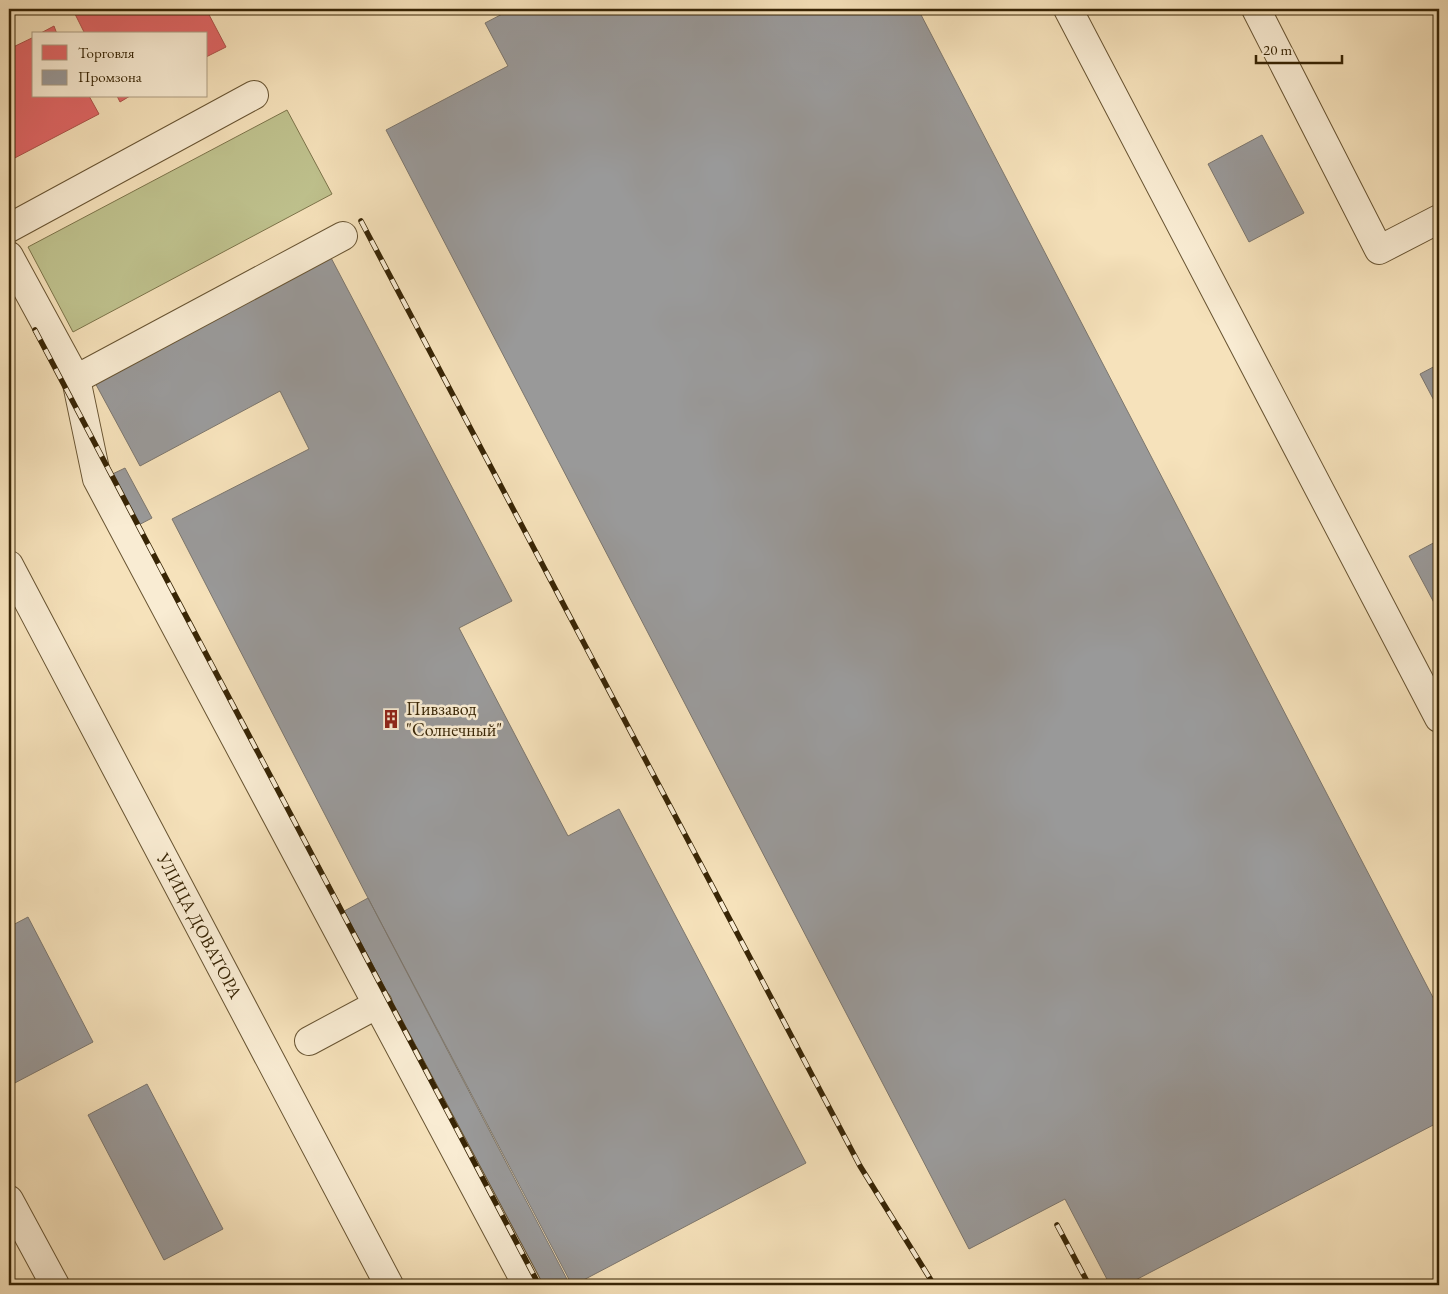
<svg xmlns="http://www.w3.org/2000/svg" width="1448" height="1294" font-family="'EB Garamond',serif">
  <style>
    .green { fill: #bfc28e; stroke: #7c744a }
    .shops { fill: #e06666; stroke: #ae5249 }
    .industry { fill: #999; stroke: #7c766d }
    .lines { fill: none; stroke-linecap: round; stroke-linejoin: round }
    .minor-casing { stroke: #685432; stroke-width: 30 }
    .minor { stroke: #f9ecd3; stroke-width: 28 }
    .rail-casing { stroke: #382505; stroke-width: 5.5 }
    .rail { stroke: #f9ecd3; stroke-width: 4; stroke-dasharray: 11; stroke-linecap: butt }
    .labels { text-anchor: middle; stroke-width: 5; stroke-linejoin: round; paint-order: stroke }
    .poi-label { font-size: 18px; fill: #382505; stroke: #f9ecd3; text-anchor: start }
    .street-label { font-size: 18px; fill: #382505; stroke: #f9ecd3 }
  </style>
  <rect width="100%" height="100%" fill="#f6e2bb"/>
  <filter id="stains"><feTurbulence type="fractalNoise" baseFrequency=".004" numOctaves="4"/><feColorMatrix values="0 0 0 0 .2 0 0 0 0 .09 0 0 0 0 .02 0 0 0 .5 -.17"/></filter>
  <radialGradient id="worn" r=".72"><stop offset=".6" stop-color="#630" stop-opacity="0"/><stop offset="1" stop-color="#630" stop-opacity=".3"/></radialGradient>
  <path class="green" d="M287,110L332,194L73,332L28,247Z"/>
  <path class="shops" d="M84,9H206L226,47L206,57V34H85L75,14Z
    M54,26L57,34H39Z
    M34,37V96H89L99,114L9,161V49Z
    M117,96H130L120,102Z"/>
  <path class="industry" d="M512,9H918L1439,1009V1122L1126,1285H1110L1065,1199L969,1249L386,130L508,66L485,23Z
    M1262,135L1304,213L1249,242L1208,164Z
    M329,254L512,601L459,628L568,836L619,809L806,1163L574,1285H572L368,898L172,519L309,449L280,391L140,466L93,379Z
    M1439,364V410L1420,374Z
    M125,468L152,518L129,530L102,479Z
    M1439,540V612L1409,556Z
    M368,898L570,1285H533L337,915Z
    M28,917L93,1042L9,1086V927Z
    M147,1084L223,1229L164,1260L88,1115Z"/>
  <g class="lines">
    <g class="minor-casing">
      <g id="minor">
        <path d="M1068,9L1439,718"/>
        <path d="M1256,9L1379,250L1439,219"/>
        <path d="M9,228L254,95"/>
        <path d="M9,256L76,379L343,236"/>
        <path d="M76,379L97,479L527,1285"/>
        <path id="s1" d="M9,565L389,1285"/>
        <path d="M309,1041L378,1004"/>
        <path d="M9,1200L55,1285"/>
      </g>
    </g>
    <use href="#minor" class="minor"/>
    <g class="rail-casing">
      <path id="rail" d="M361,221L860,1166L934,1285
        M35,330L539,1285
        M1057,1225L1089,1285"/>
    </g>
    <use href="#rail" class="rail"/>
  </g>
  <defs>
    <g id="building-bare" transform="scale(1.5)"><path d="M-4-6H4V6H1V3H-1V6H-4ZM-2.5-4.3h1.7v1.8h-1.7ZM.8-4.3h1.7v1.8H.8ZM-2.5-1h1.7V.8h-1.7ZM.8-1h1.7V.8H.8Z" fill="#8f2418" stroke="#f9ecd3" stroke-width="2.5" paint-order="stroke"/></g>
  </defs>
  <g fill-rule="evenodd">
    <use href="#building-bare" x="391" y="719"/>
  </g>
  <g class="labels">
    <g class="poi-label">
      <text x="406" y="715">Пивзавод<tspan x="406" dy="21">"Солнечный"</tspan></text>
    </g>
    <g class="street-label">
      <text dy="6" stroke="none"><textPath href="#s1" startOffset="408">УЛИЦА ДОВАТОРА</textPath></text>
    </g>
  </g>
  <rect width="1448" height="1294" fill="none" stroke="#f6e2bb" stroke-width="30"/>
  <rect x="10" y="10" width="1428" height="1274" fill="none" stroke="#382505" stroke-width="2.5"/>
  <rect x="15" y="15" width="1418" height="1264" fill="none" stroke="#382505"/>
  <rect x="32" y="32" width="175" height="65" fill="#f9ecd3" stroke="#ac9c81"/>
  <rect x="42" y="45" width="25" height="15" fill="#e06666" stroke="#ac9c81"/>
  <text x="78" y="58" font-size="15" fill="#382505">Торговля</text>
  <rect x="42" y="70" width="25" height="15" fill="#999999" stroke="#ac9c81"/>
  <text x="78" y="82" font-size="15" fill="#382505">Промзона</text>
  <path d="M1256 55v8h86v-8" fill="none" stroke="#382505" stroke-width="2.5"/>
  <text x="1263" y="55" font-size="15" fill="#382505" stroke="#f9ecd3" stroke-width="4" paint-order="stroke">20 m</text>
  <rect width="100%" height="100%" filter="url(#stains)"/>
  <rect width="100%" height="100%" fill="url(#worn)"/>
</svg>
